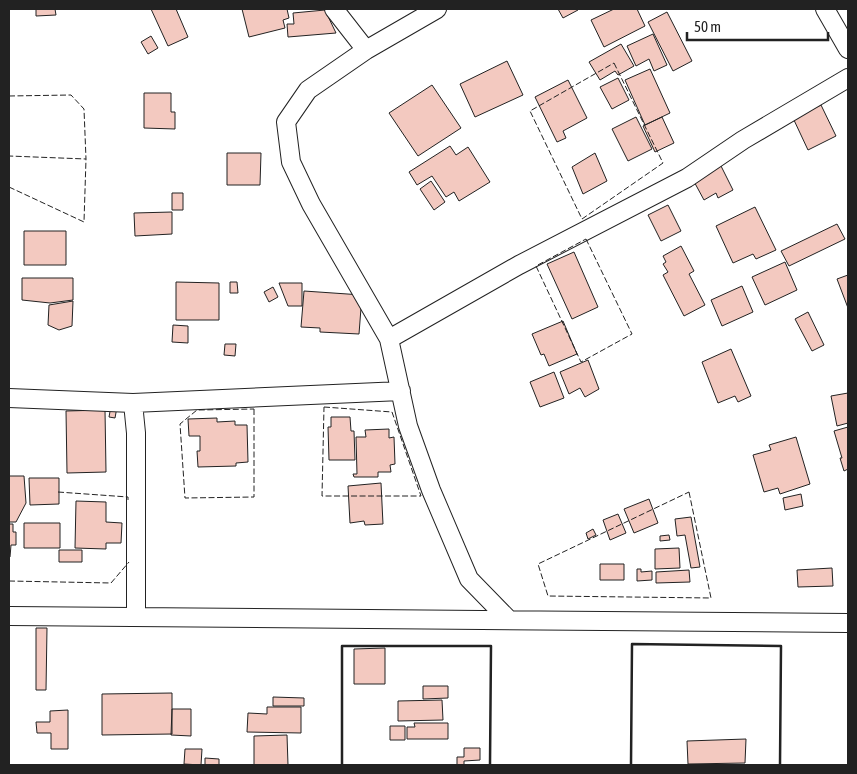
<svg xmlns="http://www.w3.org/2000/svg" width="857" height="774" font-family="'Asap Condensed',sans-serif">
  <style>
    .building { fill: #f3c9c0; stroke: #222 }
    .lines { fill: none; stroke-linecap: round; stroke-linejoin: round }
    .street-casing { stroke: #222; stroke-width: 20 }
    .street { stroke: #fff; stroke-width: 18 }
    .fence { stroke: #222; stroke-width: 1; stroke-dasharray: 6 2.5; stroke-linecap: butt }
    .wall { stroke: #222; stroke-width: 2.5 }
  </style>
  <rect width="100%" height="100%" fill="#fff"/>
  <path class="building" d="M36,9H55L56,15L36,16Z
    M151,9H176L188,37L168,46Z
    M242,9H287L289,18L283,20L285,28L249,37Z
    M558,9H577L578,10L563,18Z
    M614,9H637L645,26L604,47L591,20Z
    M325,10L336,33L288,37L287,24H294L293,13Z
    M667,12L692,61L673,71L648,22Z
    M653,34L667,65L654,71L649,59L636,66L627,46Z
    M151,36L158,48L148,54L141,42Z
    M621,44L634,66L618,75L615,71L600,80L589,62Z
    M507,61L523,95L475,117L460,84Z
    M650,69L670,113L645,125L625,80Z
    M618,78L629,100L612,109L600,87Z
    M568,80L587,118L563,131L566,138L557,142L535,97Z
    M432,85L461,128L418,156L389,113Z
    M144,93H171V112H175V129L144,128Z
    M821,105L836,136L808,150L793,118Z
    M636,117L652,149L628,161L612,129Z
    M662,117L674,143L655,152L643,126Z
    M450,146L456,155L468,147L490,182L459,201L454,192L446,197L432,176L417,185L409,172Z
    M227,153H261L260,185H227Z
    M595,153L607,181L583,194L572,167Z
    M719,162L733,190L718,198L716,193L704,200L691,176Z
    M431,181L445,202L434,210L420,189Z
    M172,193H183V210H172Z
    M668,205L681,231L661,241L648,215Z
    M755,207L776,250L756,259L753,254L733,263L716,226Z
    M172,212V234L135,236L134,213Z
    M837,224L845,239L789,266L781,251Z
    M24,231H66V265H24Z
    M681,246L694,271L689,274L705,305L684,316L663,275L668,272L663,264L666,262L663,256Z
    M574,252L598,307L572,319L547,264Z
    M785,262L797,290L765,305L752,277Z
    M848,275V308L837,279Z
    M22,278H73V300L50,303L22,300Z
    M176,282L219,283V320H176Z
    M230,282H237L238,293H230Z
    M279,283H302V306H288Z
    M742,286L753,312L722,326L711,300Z
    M273,287L278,297L269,302L264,292Z
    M304,291L362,295L359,334L320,332V328L301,327Z
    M73,301L72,326L59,330L48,325L49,305Z
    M808,312L824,345L812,351L795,319Z
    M563,321L577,354L549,366L544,354L541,355L532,334Z
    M173,325L188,326V343L172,342Z
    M225,344H236L235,356L224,355Z
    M731,349L751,396L738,402L735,396L718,403L702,362Z
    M588,360L599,389L585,397L580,388L569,394L560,372Z
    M554,372L564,398L540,407L530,382Z
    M848,393V423L837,426L831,396Z
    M111,406L117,407L115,418L109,417Z
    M105,410L106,472L67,473L66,411Z
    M331,417H350L351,431H354L355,460H329L328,427H331Z
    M217,418V422L235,421V425H247L248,462L236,463V466L198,467L197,451H200V436H189L188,419Z
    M848,427V471V469L844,471L840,458H842L834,431Z
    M389,429V438L394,437L395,464L390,465L391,472H378V477H354L353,474H357L356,437H366L365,430Z
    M796,437L810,484L780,494L778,488L764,492L753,455L771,450L769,445Z
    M9,476H24L26,503L16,522H9Z
    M29,478H59V504L30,505Z
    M381,483L383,524L365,525L364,521L350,523L348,486Z
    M801,494L803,506L785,510L783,498Z
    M649,499L658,523L634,533L624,509Z
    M76,501L106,502V522L122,523L121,543H106V549L75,548Z
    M618,514L626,533L610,540L603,520Z
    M691,517L700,567L691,568L685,535L677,536L675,519Z
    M24,523H60V548H24Z
    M9,524H13V532H16V545H11L10,557H9Z
    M593,529L596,535L588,539L586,533Z
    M669,535L670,540L660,541V536Z
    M679,548L680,568L655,569V549Z
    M59,550H82V562H59Z
    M600,564H624V580H600Z
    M832,568L833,586L798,587L797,570Z
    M637,569H641V572L652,571V580L637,581Z
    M689,570L690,582L656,583V572Z
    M36,628H47L46,690H36Z
    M385,648V684H354V649Z
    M423,686H448V698L423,699Z
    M172,693V734L102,735V694Z
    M273,697L304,698V706H273Z
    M442,700L443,720L398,721V701Z
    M267,707H301V733L247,732L248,713L267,714Z
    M172,709H191V736L171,735Z
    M68,710V749H51V733H37L36,722H50V711Z
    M414,723H448V739H407V727H415Z
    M390,726H405V740H390Z
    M287,735L288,765H254V736Z
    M746,739L745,763L688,764L687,741Z
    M464,748H480V760L464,761V765H457V757H464Z
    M185,749H202L201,765L184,764Z
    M205,758L219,759V765H205Z"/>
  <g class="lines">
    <g class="street-casing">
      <path id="street" d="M334,9L366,50
        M437,9L366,50L308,90L286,122L291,162L311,204L389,339L408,426L431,490L469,579L509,620
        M825,9L848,49
        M389,339L519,265L687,178L743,140L848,78
        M9,398L133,403L136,433V617
        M133,403L401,391
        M9,616L848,623"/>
    </g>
    <use href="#street" class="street"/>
    <path class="fence" d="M614,63L663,163L582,219L530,111Z
      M9,96L71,95L84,109L86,159L9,156
      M9,187L84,222L86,159
      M586,239L632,334L581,362L536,266Z
      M324,407L392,412L421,496H322Z
      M254,409V497L185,498L180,424L197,410Z
      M58,492L128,497V500
      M689,492L711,598L548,596L538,564Z
      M9,581L111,583L129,562"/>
    <path class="wall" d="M342,765V646H491L490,765
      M631,765L632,644L781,646L780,765"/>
  </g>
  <rect width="857" height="774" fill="none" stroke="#222222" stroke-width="20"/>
  <path d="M687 32v8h141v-8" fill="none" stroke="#222222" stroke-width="2.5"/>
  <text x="694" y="32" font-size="15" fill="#222222" stroke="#ffffff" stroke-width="4" paint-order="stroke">50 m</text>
</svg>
